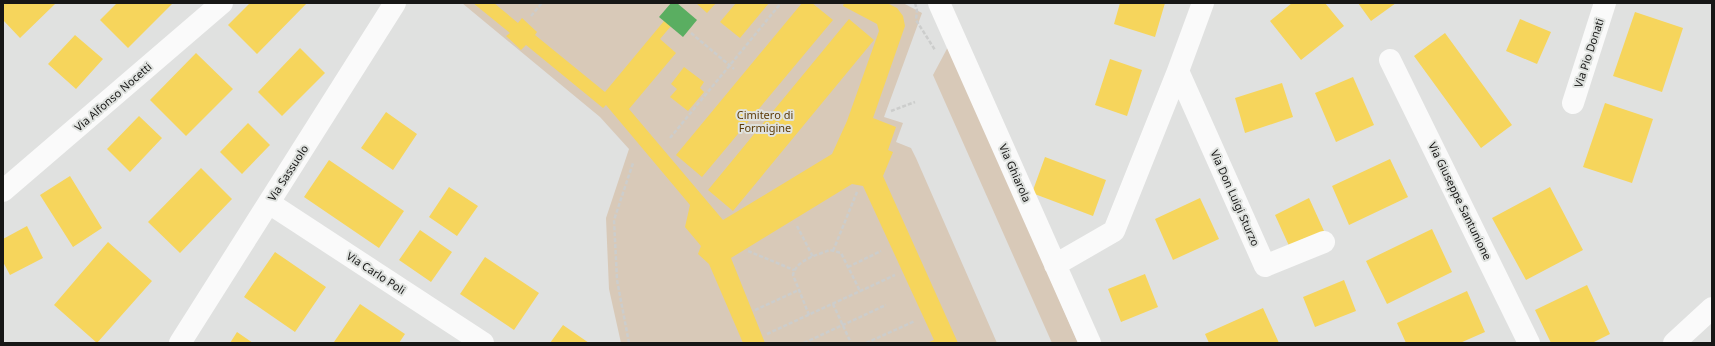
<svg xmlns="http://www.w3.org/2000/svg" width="1715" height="346" font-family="'Noto Sans',sans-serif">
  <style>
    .green { fill: #d8c9b8 }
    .homes { fill: #f6d55c }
    .public { fill: #5aae61 }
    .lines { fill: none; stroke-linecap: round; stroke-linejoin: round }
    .path { stroke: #cccdcc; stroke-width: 2.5; stroke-dasharray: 4 2; stroke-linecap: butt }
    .minor { stroke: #fafafa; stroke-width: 22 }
    .labels { text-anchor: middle; stroke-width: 4; stroke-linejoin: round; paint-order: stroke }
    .street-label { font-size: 11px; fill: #171716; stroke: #dfe2df }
    .park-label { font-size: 11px; fill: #5d3c09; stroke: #dfe2df }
  </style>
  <rect width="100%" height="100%" fill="#e0e1e0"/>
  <path class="green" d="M462,3H903L922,13L884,117L903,123L896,142L911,148L916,158L997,343H621L609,289L606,218L629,149L600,117Z
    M949,45L1078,343H1052L933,75Z"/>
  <path class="homes" d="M3,3H53L55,4L20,38L3,20Z
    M117,3H173L128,48L100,20Z
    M250,3H307L257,54L228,25Z
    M473,3H494L518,23L522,18L537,32L535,35L605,92L664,21L671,26L660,39L676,53L629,109L723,220L832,154L847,121L879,31L877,24L843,6L844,3H887L897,8L903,16L905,26L873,118L896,127L888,150L893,152L883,176L958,343H927L934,340L863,186L852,184L731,258L765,343H743L709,264L698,254L701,246L685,227L690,205L606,105L603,108L526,45L521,50L506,36L510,33Z
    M696,3H716L707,13Z
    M736,3H769L740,38L720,22Z
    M802,3H812L833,20L702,177L676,155Z
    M1120,3H1165L1155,37L1114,24Z
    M1292,3H1325L1344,26L1301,60L1270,21Z
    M1358,3H1396L1371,21Z
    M1635,12L1683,28L1662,92L1613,76Z
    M849,19L874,40L733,211L708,190Z
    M1520,19L1551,32L1537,64L1506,51Z
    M1445,33L1512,125L1481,148L1414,56Z
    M75,35L103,59L76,89L48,64Z
    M300,48L325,73L282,116L258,92Z
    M196,53L233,89L186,136L150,100Z
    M1110,59L1142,70L1127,116L1095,105Z
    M684,67L704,82L700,88L704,92L688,111L670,97L677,89L671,84Z
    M1353,77L1374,125L1336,142L1315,93Z
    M1282,83L1293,117L1245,133L1235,98Z
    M1605,103L1653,119L1632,183L1583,167Z
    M386,112L417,134L393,170L361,148Z
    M139,116L162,138L130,172L107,149Z
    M248,123L270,145L242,174L220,152Z
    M1045,157L1106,180L1093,216L1032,193Z
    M1390,159L1408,197L1349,225L1332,186Z
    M329,160L404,211L379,248L304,197Z
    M201,168L232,199L180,253L148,222Z
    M70,176L102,228L73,247L40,195Z
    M449,187L478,206L457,236L429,217Z
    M1550,187L1583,250L1526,280L1492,218Z
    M1200,198L1219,239L1173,260L1155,219Z
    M1309,198L1324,231L1290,248L1275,215Z
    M27,226L43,258L10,275L3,262V239Z
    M1432,229L1452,272L1387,304L1366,261Z
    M420,230L452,252L431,282L399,260Z
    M108,242L152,281L97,343L54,305Z
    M275,252L326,287L295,332L244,297Z
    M485,257L539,293L514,330L460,294Z
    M1145,274L1158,307L1121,322L1108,289Z
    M1344,280L1356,311L1315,327L1303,297Z
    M1587,285L1610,334L1592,343H1551L1535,310Z
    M1467,291L1485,332L1460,343H1406L1397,323Z
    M360,304L405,334L399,343L334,342Z
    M1263,308L1279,343H1209L1205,334Z
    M563,325L589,343H550Z
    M237,332L253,343H230Z"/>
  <path class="public" d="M671,3H677L697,20L683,37L659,17Z"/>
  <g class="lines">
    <path class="path" d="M915,3L917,10L916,20L935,50
      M531,16L542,3
      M691,33L734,69
      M891,111L915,102
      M670,138L781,3
      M797,226L813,257
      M748,251L794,270
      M833,251L857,192
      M848,267L881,251
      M833,304L851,343
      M755,310L799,290
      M809,315L793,275C796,260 817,255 830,250L841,253L860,291
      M767,334L895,275
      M629,343L617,280L614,220L633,163
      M804,343L886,305
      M866,343L915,321"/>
    <path class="minor" d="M939,3L1090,343
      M1390,60L1529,343
      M1178,71L1265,266L1324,242
      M1573,103L1605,3
      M3,191L222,3
      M269,203L483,343
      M1055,265L1114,231L1178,71L1203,3
      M180,343L395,3
      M1674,343L1712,308"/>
  </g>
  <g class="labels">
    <g class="street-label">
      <text transform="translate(1589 53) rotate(-72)" y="4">Via Pio Donati</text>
      <text transform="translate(113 97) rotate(-41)" y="4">Via Alfonso Nocetti</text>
      <text transform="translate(288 173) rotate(-57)" y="4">Via Sassuolo</text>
      <text transform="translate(1015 173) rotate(66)" y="4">Via Ghiarola</text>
      <text transform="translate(1235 198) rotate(66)" y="4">Via Don Luigi Sturzo</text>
      <text transform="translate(1460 201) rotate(64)" y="4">Via Giuseppe Santunione</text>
      <text transform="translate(376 273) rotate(33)" y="4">Via Carlo Poli</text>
    </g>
    <g class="park-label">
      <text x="765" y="119">Cimitero di<tspan x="765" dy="13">Formigine</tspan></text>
    </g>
  </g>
  <rect width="1715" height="346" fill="none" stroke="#171716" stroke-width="8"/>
</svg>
